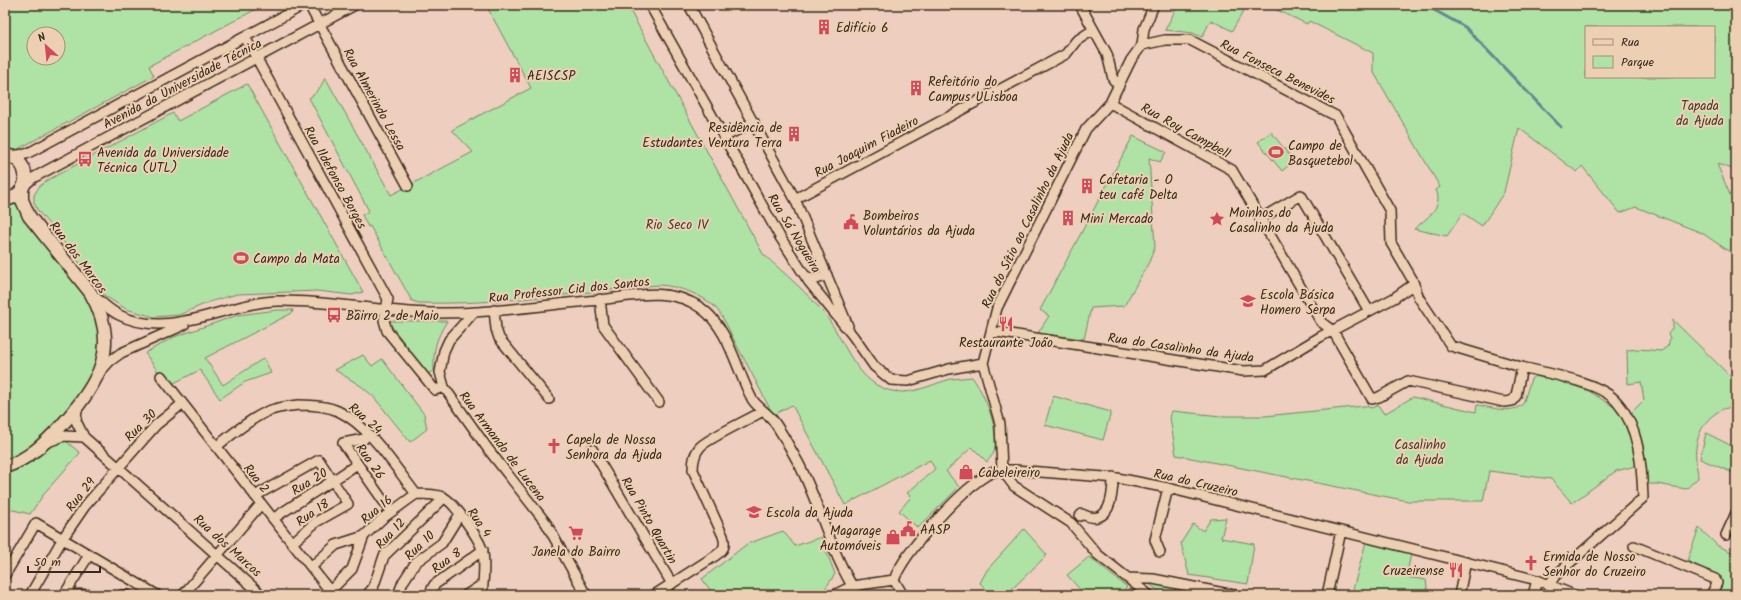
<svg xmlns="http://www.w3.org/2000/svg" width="1741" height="600" font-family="Kalam,sans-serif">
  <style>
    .green { fill: #aee3a5; stroke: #748662; fill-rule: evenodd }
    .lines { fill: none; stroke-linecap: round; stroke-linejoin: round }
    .stream { stroke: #648893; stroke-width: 3 }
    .street-casing { stroke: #3b2a1e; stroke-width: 12 }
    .secondary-casing { stroke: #3b2a1e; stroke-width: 15 }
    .street { stroke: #edd0b4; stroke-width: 9 }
    .secondary { stroke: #edd0b4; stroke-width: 12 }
    .labels { text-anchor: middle; stroke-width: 4; stroke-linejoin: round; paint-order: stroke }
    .poi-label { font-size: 13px; fill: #3b2a1e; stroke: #edd0b4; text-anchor: start }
    .street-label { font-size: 13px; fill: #3b2a1e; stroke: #edd0b4 }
    .park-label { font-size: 13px; fill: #463c2c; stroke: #edd0b4 }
  </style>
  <rect width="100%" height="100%" fill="#eecebf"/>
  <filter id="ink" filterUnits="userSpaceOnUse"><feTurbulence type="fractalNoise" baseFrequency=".025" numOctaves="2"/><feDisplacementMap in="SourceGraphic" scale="8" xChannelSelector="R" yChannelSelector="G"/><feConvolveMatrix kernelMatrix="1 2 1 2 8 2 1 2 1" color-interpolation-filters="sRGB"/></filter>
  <g filter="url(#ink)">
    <path class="green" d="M5,5H264L149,66L154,76L5,156ZM34,34H58V58H34Z
      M486,5H627L763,254C785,274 808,293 826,316C848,345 859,393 904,392C921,391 935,383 951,379C958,378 965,378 972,377C985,394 1000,431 994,452C993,455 989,459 987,462L972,447L946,471L959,487L918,528L899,511L911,497L907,493L935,469L930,460L845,505L792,405L773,415C761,391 749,368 736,344C730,332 724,317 715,307C701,294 678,286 659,285C579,292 500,305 419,303L412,301L370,226L368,227L362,215L369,211L309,98C318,92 321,87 325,77L391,195L473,152L452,130L531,88Z
      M1178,5H1247L1232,31L1211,20L1202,37L1193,33L1165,30Z
      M1266,5H1736V170L1717,164L1736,209V256L1702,233L1636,207L1620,213L1582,166L1577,172L1519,128L1504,192L1482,226L1463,213L1447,236L1414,229C1426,219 1444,207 1436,190L1440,187L1373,71V53L1309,21L1307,24ZM1586,27H1714V77H1586Z
      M247,84L363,292L352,295L317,291L237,294L209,302L179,315L154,317L126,309L105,296L68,247L38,211L34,203V195L39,187L46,181L173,113L178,121Z
      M1271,132L1294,161L1282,171L1258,142Z
      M1133,136L1166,152L1160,162L1149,158L1155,247L1149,262L1124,306L1091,308L1084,339L1038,333L1049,316L1040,310Z
      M5,183L75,272L105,326L90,389L54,431L80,453L46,491L30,514L9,509L5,510Z
      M277,310H293L292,313L205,358L223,385L264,358L271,373L245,382L220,399L200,370L172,384L161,376L145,353L174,337L238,315Z
      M1673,320L1732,378L1736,374V411C1729,406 1723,408 1716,413C1701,423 1694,442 1696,460C1696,466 1698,472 1698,478L1686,489L1657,484H1642L1639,465L1616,471L1572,503L1551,479L1489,471L1483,501H1408L1176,455L1170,417L1172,411L1221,416H1265L1365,406L1372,408L1378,405L1384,414L1413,397L1476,412L1477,405C1491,407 1511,415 1523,404L1531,379L1535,376L1543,378L1544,376L1589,391L1614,407L1616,405L1627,417L1644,400L1641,382L1628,384L1627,350L1639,349L1661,351L1668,346L1670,338L1668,334L1673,328Z
      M388,321H447C436,339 433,349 434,370L428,374L426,373Z
      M363,355L372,366L382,359L424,414L427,429L410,442L373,396L361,386L335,370Z
      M1053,396L1111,412L1103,440L1045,425Z
      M1706,433L1736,448V474L1700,459Z
      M1226,518L1221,538L1254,544L1248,584L1189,575L1181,543L1193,524L1203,531L1211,519Z
      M1699,528L1718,546L1736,554V595H1713L1722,577L1687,561Z
      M1024,529L1047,555L1012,589L1016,595H992L980,583L987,570Z
      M783,531L795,546L821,537L835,574L821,595H714L702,579L747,544Z
      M1366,542L1411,554L1406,577L1426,580L1428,595H1333L1334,590L1352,593Z
      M1089,557L1127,587L1120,595H1085L1067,575Z
      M1153,579L1230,595H1165L1149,584Z"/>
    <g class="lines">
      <path class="stream" d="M1425,5L1465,27L1561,127"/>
      <g class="street-casing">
        <path id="street" d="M309,5L408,186
          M650,5L780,237L809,282L853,336L874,366L891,380L908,381L949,369L983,363
          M689,5L795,199L848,326
          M1080,5L1107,54L1113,79L1119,86
          M245,37L388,299L384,320L387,331L435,390L444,387
          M1142,45L1165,40H1190L1336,116L1390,211L1391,243L1412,279L1419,298L1451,346C1474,353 1498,360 1521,367C1546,373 1601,382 1617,402C1639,427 1642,466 1643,498L1555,576L1549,585
          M1110,103L1232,170L1321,322L1333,331L1372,399L1379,397L1408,381L1504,402L1512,401L1516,396L1522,367
          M724,137L754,122
          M8,156L26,154L34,150L304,5
          M24,186L33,178L44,172L355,5
          M795,199L1066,54L1076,41L1093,30
          M1260,219L1301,195L1369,311
          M806,276L814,280L827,275
          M93,295C101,302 109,310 119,315C171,341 225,302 278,301C330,300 380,312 431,313C487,314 543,305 599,300C633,296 670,286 701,308C729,328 736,369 752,399C757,407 765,411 772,419C782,432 791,450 799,464C821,507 831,555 858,595
          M600,299L603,325L659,402
          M494,310L496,329L499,338L549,399
          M474,312L449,340L444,351L440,372L444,387L488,449L546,523L586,595
          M991,331L1243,371L1265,370L1320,337L1394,298L1414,284
          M100,372L110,361L121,353L184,325
          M161,376L333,595
          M77,408L76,421L84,437L262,595
          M364,439L343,443L391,512
          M48,442L64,436L84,437
          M216,447C231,435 246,422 264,413C273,408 289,406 299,405C312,405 327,406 338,411C370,426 395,467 416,494
          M592,449L672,584
          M1002,470L1000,424L983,363L997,308L1086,129L1110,103L1131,60L1142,45L1144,29L1154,5
          M1002,470L1014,486L1071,523L1097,554L1149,595
          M416,494C424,494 435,494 443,497C454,502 478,537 482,549C486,560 483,583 482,595
          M255,496L319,460L348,504L316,522L292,543
          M1080,516L1082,514C1110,528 1113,496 1113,477
          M273,519C301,499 330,484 357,464
          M1726,535L1736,513
          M1634,546L1715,579L1717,583L1711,595
          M1160,552L1155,540L1168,488
          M311,567L336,545L364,536L383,518L416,494
          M5,575L36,523L157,595
          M1127,578L1153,579L1234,595
          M894,580C905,551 963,487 991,473C999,469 1008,470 1015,470L1117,478L1168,488L1537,580L1574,595
          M894,580L903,595
          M330,591L352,569L364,536
          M65,594L95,595
          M30,595L63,538L85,506L156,425L182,404
          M64,595L89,555
          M122,595H126
          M183,595L261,504
          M367,595L373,588L384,556L444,498
          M398,595L403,582L416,562L442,543L460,514
          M429,595L434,585L483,550
          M466,595L483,584
          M654,595L715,556C724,550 726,546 723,536L693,470C693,461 694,454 700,447C708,438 750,419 763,411
          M834,595L852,586L894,580
          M1327,595L1341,531
          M1459,595L1466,561
          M1533,595L1537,580"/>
      </g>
      <g class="secondary-casing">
        <path id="secondary" d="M5,155C32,159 32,195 5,200
          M5,467C29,459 45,443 61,426C99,384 122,346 90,292L29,216L22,200V191"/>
      </g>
      <use href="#street" class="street"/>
      <use href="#secondary" class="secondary"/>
    </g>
  </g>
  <defs>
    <g id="building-bare" transform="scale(1.2)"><path d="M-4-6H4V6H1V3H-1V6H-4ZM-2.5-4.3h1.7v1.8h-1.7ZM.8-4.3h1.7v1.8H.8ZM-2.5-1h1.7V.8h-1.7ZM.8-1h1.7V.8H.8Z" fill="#d1495b" stroke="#edd0b4" stroke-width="2.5" paint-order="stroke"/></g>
    <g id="stadium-bare" transform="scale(1.2)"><path d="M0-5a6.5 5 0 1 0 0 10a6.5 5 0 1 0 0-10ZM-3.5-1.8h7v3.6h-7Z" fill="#d1495b" stroke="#edd0b4" stroke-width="2.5" paint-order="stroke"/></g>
    <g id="bus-bare" transform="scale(1.2)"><path d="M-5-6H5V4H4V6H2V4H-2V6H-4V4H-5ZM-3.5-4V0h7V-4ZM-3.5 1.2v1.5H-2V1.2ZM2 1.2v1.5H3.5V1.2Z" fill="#d1495b" stroke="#edd0b4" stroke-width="2.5" paint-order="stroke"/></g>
    <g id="sight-bare" transform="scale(1.2)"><path d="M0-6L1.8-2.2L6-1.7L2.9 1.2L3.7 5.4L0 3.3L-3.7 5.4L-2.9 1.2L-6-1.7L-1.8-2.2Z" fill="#d1495b" stroke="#edd0b4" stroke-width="2.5" paint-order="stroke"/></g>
    <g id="civic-bare" transform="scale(1.2)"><path d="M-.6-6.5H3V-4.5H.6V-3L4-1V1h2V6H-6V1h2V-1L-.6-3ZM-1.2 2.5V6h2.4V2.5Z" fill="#d1495b" stroke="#edd0b4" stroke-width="2.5" paint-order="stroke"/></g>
    <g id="school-bare" transform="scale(1.2)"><path d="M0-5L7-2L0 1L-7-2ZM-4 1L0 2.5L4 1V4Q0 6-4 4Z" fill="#d1495b" stroke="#edd0b4" stroke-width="2.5" paint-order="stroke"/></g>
    <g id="restaurant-bare" transform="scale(1.2)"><path d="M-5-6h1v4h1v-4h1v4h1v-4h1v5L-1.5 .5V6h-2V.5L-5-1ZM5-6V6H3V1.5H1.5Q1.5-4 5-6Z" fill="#d1495b" stroke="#edd0b4" stroke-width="2.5" paint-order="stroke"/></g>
    <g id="church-bare" transform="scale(1.2)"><path d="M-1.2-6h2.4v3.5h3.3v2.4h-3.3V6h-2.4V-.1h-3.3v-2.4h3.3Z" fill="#d1495b" stroke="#edd0b4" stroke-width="2.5" paint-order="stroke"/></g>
    <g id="shop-bare" transform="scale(1.2)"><path d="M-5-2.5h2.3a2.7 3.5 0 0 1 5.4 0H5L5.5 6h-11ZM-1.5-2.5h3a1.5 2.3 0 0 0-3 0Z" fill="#d1495b" stroke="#edd0b4" stroke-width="2.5" paint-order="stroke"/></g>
    <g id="supermarket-bare" transform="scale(1.2)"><path d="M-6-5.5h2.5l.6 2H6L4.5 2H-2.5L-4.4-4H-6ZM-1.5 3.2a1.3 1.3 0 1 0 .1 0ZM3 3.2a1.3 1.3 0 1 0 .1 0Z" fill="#d1495b" stroke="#edd0b4" stroke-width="2.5" paint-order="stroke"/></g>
  </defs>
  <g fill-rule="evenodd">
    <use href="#building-bare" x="824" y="27"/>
    <use href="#building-bare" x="515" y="75"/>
    <use href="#building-bare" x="916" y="88"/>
    <use href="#building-bare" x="794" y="134"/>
    <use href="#stadium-bare" x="1276" y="152"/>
    <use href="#bus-bare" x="85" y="159"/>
    <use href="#building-bare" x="1087" y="186"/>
    <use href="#building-bare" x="1068" y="218"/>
    <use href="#sight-bare" x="1217" y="219"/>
    <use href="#civic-bare" x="851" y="222"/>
    <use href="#stadium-bare" x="241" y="258"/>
    <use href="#school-bare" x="1248" y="301"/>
    <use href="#bus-bare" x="334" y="315"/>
    <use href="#restaurant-bare" x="1006" y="324"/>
    <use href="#church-bare" x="554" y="446"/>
    <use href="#shop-bare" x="966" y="472"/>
    <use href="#school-bare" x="754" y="512"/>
    <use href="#civic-bare" x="908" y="529"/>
    <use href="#supermarket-bare" x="576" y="533"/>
    <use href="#shop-bare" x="893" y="537"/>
    <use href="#church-bare" x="1531" y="563"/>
    <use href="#restaurant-bare" x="1456" y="570"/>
  </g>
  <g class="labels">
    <g class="poi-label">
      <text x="836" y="32">Edifício 6</text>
      <text x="527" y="80">AEISCSP</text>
      <text x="928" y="86">Refeitório do<tspan x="928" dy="15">Campus ULisboa</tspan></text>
      <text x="782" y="132" text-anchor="end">Residência de<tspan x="782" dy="15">Estudantes Ventura Terra</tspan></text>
      <text x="1288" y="150">Campo de<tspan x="1288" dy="15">Basquetebol</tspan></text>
      <text x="97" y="157">Avenida da Universidade<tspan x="97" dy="15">Técnica (UTL)</tspan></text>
      <text x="1099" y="184">Cafetaria - O<tspan x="1099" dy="15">teu café Delta</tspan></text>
      <text x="1229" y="217">Moinhos do<tspan x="1229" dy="15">Casalinho da Ajuda</tspan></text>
      <text x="863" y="220">Bombeiros<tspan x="863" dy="15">Voluntários da Ajuda</tspan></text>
      <text x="1080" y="223">Mini Mercado</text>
      <text x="253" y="263">Campo da Mata</text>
      <text x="1260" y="299">Escola Básica<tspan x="1260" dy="15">Homero Serpa</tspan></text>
      <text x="346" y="320">Bairro 2 de Maio</text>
      <text x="1006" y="347" text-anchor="middle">Restaurante João</text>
      <text x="566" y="444">Capela de Nossa<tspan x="566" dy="15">Senhora da Ajuda</tspan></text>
      <text x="978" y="477">Cabeleireiro</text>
      <text x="766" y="517">Escola da Ajuda</text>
      <text x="920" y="534">AASP</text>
      <text x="881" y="535" text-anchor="end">Magarage<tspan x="881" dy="15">Automóveis</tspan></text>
      <text x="576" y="556" text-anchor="middle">Janela do Bairro</text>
      <text x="1543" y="561">Ermida de Nosso<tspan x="1543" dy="15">Senhor do Cruzeiro</tspan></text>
      <text x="1444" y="575" text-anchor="end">Cruzeirense</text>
    </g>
    <g class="street-label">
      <text transform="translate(1278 71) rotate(27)" y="5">Rua Fonseca Benevides</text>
      <text transform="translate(182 83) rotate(-28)" y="5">Avenida da Universidade Técnica</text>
      <text transform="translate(375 99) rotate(61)" y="5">Rua Almerindo Lessa</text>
      <text transform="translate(1186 130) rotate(29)" y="5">Rua Roy Campbell</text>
      <text transform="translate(866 146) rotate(-28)" y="5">Rua Joaquim Fiadeiro</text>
      <text transform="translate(336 177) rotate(61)" y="5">Rua Ildefonso Borges</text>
      <text transform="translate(1027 220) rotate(-64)" y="5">Rua do Sítio ao Casalinho da Ajuda</text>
      <text transform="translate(795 233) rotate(59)" y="5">Rua Sá Nogueira</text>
      <text transform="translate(79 257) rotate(53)" y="5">Rua dos Marcos</text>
      <text transform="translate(569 289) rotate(-6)" y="5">Rua Professor Cid dos Santos</text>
      <text transform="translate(1181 347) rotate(8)" y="5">Rua do Casalinho da Ajuda</text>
      <text transform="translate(366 418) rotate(41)" y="5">Rua 24</text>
      <text transform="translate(140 425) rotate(-45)" y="5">Rua 30</text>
      <text transform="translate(503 446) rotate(53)" y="5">Rua Armando de Lucena</text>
      <text transform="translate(371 461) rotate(55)" y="5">Rua 26</text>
      <text transform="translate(257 478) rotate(52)" y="5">Rua 2</text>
      <text transform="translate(309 481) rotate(-31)" y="5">Rua 20</text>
      <text transform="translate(1196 482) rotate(13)" y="5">Rua do Cruzeiro</text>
      <text transform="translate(80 494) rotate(-52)" y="5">Rua 29</text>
      <text transform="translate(376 509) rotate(-40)" y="5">Rua 16</text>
      <text transform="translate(312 512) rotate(-35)" y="5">Rua 18</text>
      <text transform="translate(650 520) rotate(60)" y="5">Rua Pinto Quartin</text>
      <text transform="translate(480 522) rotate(56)" y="5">Rua 4</text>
      <text transform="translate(390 533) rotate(-47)" y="5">Rua 12</text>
      <text transform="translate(228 545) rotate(42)" y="5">Rua dos Marcos</text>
      <text transform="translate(419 545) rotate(-44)" y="5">Rua 10</text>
      <text transform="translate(446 560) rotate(-36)" y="5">Rua 8</text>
    </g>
    <g class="park-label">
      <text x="1700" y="110">Tapada<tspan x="1700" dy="15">da Ajuda</tspan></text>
      <text x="677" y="229">Rio Seco IV</text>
      <text x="1420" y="449">Casalinho<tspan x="1420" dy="15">da Ajuda</tspan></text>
    </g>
  </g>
  <rect width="1741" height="600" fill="none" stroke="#edd0b4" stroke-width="20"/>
  <rect x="10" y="10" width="1721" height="580" fill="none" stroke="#3b2a1e" stroke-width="1.5" filter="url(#ink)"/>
  <rect x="1585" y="26" width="130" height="52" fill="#edd0b4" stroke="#a68e78"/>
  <rect x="1593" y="39" width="20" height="6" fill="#edd0b4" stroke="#a68e78"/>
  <text x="1621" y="46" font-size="12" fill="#3b2a1e">Rua</text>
  <rect x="1593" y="56" width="20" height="12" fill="#aee3a5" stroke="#a68e78"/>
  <text x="1621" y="66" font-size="12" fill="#3b2a1e">Parque</text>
  <g transform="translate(46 46) rotate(333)"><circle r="19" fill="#edd0b4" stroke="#a68e78"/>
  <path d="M0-3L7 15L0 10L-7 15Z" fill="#d1495b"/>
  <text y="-6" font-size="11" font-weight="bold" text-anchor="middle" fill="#3b2a1e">N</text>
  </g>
  <path d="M28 566v6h72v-6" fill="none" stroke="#3b2a1e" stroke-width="2"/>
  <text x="34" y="566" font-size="12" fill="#3b2a1e" stroke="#edd0b4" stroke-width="3" paint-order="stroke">50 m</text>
</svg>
